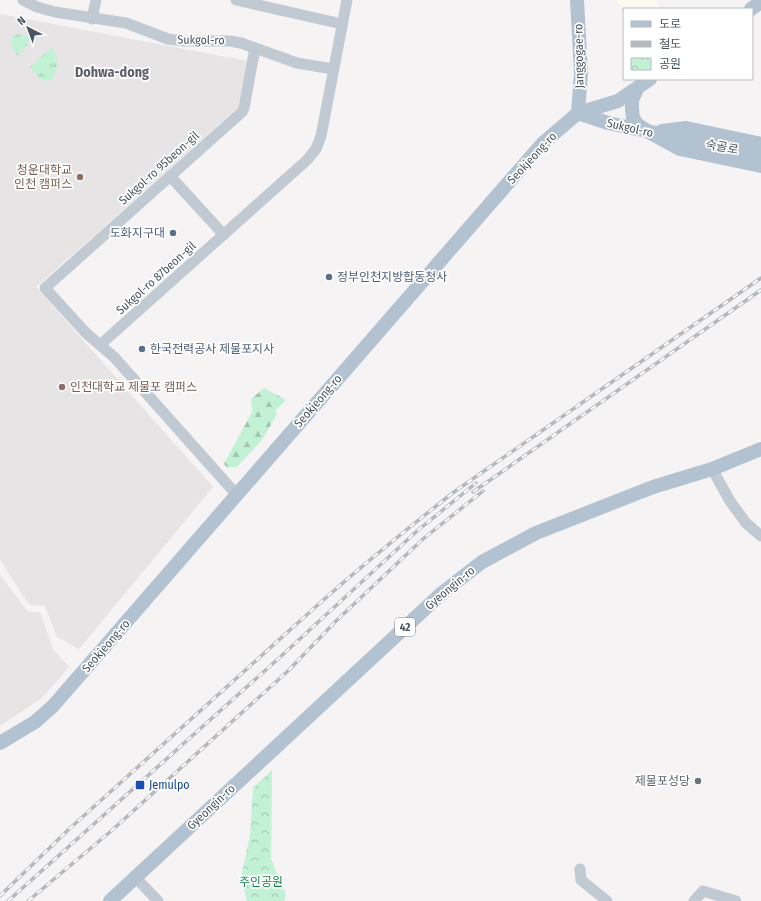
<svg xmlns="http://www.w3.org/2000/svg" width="761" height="901" font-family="'Fira Sans Condensed','Noto Sans KR',sans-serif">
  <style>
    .commercial { fill: #fdf9ef }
    .education { fill: #e6e4e5 }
    .grass { fill: url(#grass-tufts) }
    .forest { fill: url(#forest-firs) }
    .park { fill: url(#park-crowns) }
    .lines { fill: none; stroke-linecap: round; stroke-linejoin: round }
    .minor { stroke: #c1cad2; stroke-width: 11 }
    .major { stroke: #b3c2d1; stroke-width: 14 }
    .rail-casing { stroke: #b5b8bd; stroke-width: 3.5 }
    .rail { stroke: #fff; stroke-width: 2; stroke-dasharray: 6; stroke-linecap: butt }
    .education-dot { fill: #8d6e63; stroke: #fff; stroke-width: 1.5 }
    .service-dot { fill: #5c6f8a; stroke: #fff; stroke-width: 1.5 }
    .worship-dot { fill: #6b7280; stroke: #fff; stroke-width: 1.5 }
    .transit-dot { fill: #1a4fb4; stroke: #fff; stroke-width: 1.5 }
    .labels { text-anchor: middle; stroke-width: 3.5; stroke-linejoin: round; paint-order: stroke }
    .shield { fill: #fff; stroke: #808990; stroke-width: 1 }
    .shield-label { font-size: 11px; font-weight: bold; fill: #4a5661 }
    .street-label { font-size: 12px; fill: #4a5661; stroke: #fff }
    .education-label { font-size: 12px; fill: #785e54; stroke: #fff; text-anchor: end }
    .service-label { font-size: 12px; fill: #4e5e75; stroke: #fff; text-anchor: start }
    .worship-label { font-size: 12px; fill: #5b616d; stroke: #fff; text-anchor: end }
    .transit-label { font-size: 12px; fill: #164399; stroke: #fff; text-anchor: start }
    .park-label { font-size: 12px; fill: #17864f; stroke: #fff }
    .quarter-label { font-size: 14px; font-weight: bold; fill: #5f6368; stroke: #fff }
  </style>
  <defs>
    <pattern id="grass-tufts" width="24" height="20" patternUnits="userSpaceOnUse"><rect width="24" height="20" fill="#c3f1d5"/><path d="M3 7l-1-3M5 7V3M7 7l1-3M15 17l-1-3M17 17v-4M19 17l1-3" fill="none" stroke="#a0c6b0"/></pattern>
    <pattern id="forest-firs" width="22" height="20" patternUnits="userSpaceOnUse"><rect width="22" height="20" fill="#c3f1d5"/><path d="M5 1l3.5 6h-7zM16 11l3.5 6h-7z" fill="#a0c6b0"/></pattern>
    <pattern id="park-crowns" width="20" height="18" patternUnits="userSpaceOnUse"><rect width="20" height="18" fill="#c3f1d5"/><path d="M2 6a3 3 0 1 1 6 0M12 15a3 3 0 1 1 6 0" fill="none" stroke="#a0c6b0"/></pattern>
  </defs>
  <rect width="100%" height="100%" fill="#f5f3f3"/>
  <path class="commercial" d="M616,0H655L661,9H625Z"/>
  <path class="education" d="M0,14L248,61L240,106L36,287L213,487L79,649L57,637L45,606L30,605L21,593L0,559Z
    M0,575L28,612H40L53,649L69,667L42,698L0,726Z"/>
  <path class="grass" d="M19,34L33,37L18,56C13,50 8,44 12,37Z
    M52,47C53,50 55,53 56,56C59,67 56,87 41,79C37,76 33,71 30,67Z"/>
  <path class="forest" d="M264,388L286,400L275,411L277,414L262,440L237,467H227L224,464L252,412L251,399Z"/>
  <path class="park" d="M272,770L271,859L286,895L284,901H247L241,877L250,836L253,788Z"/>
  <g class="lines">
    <path class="minor" d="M23,0L37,7L55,12L126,23L168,39L183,41H230L241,43L297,63L333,69
      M236,0L342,24
      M92,19L96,0
      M170,176L224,235
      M100,345L86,333L45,288L242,112L244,108L255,48
      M712,469L730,501L746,523L761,536
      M236,494L114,357L100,345L307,160L316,149L321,136L347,0
      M580,869L581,880L607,901
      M136,878L158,901
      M694,901L703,891L736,901"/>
    <path class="major" d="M577,0L581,73L578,113
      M751,9L761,2
      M638,87L632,100V110L633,118L638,125L649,132L680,149L761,166
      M578,113L608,123L761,155
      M662,131L686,128L761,144
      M0,743L35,722L53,706L542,144L578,113L618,101L650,79
      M110,901L442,593L482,562L536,533L653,487L712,469L761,449"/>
    <g class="rail-casing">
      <path id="rail" d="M473,492L761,290
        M0,896L68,830L321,602C364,564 408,528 454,492L761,278
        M8,901L278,659L417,531L476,483
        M28,901L110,832L288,671L336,621L423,539L483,491"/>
    </g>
    <use href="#rail" class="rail"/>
  </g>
  <g class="education-dot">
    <circle cx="80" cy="177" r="4"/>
    <circle cx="62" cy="387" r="4"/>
  </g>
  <g class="service-dot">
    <circle cx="173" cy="233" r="4"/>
    <circle cx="329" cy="277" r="4"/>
    <circle cx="142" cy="349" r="4"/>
  </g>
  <circle class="worship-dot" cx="698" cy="781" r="4"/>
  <rect class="transit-dot" x="135" y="780" width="10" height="10" rx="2"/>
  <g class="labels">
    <rect class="shield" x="395" y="618" width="20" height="18" rx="3"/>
    <g class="shield-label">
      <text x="405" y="631">42</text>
    </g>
    <g class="street-label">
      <text transform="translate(201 40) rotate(1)" y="4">Sukgol-ro</text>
      <text transform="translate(579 56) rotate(-91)" y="4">Janggogae-ro</text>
      <text transform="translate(630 128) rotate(13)" y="4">Sukgol-ro</text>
      <text transform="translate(722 147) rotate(11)" y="4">숙골로</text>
      <text transform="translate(532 158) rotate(-47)" y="4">Seokjeong-ro</text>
      <text transform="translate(159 168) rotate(-42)" y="4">Sukgol-ro 95beon-gil</text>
      <text transform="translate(156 278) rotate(-42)" y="4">Sukgol-ro 87beon-gil</text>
      <text transform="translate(318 401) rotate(-49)" y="4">Seokjeong-ro</text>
      <text transform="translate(450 588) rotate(-40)" y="4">Gyeongin-ro</text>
      <text transform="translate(106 646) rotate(-49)" y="4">Seokjeong-ro</text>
      <text transform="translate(211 807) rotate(-43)" y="4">Gyeongin-ro</text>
    </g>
    <g class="education-label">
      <text x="72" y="174">청운대학교<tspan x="72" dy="14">인천 캠퍼스</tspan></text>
      <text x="70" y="391" text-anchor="start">인천대학교 제물포 캠퍼스</text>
    </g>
    <g class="service-label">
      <text x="165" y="237" text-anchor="end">도화지구대</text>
      <text x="337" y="281">정부인천지방합동청사</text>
      <text x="150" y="353">한국전력공사 제물포지사</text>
    </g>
    <g class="worship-label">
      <text x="690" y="785">제물포성당</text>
    </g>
    <g class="transit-label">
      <text x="149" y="789">Jemulpo</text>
    </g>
    <g class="park-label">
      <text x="261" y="886">주인공원</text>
    </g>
    <g class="quarter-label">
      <text x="112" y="77">Dohwa-dong</text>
    </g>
  </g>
  <rect x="623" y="8" width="130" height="72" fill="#ffffff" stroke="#b7bbc0"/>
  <rect x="631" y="21" width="20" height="6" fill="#b3c2d1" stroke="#b7bbc0"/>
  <text x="659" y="28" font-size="12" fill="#4a5661">도로</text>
  <rect x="631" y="41" width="20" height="6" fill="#b5b8bd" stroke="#b7bbc0"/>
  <text x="659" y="48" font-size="12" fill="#4a5661">철도</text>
  <rect x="631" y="58" width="20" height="12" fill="url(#park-crowns)" stroke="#b7bbc0"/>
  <text x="659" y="68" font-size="12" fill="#4a5661">공원</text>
  <g transform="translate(28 28) rotate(318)" stroke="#ffffff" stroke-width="3" paint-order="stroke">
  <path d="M0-3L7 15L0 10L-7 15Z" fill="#4a5661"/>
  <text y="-6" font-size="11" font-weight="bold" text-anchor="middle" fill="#4a5661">N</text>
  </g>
</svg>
